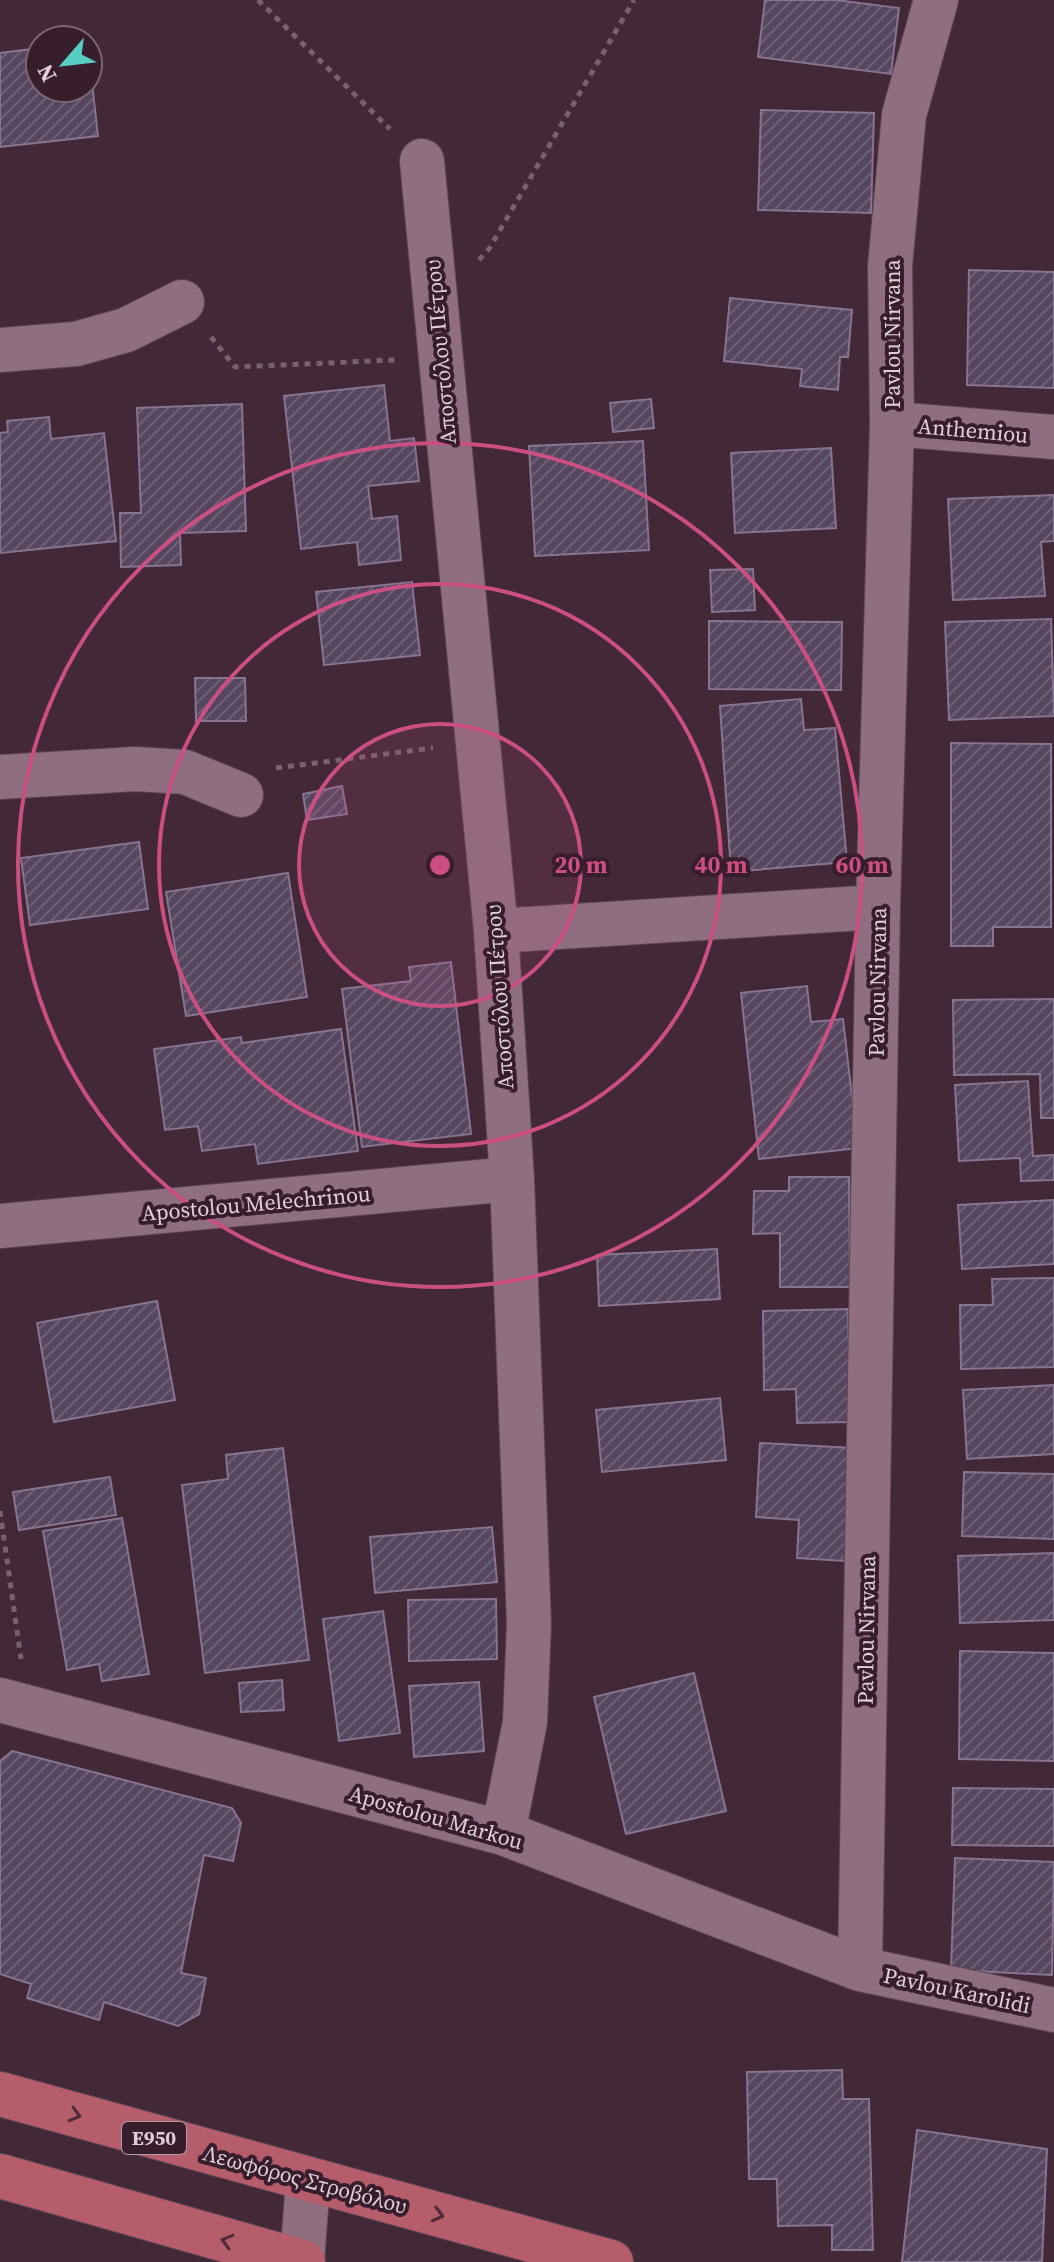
<svg xmlns="http://www.w3.org/2000/svg" width="1054" height="2262" font-family="'Source Serif 4',serif">
  <style>
    .building { fill: url(#building-hatch); stroke: #867490; stroke-width: 2 }
    .lines { fill: none; stroke-linecap: round; stroke-linejoin: round }
    .minor-casing { stroke: #5d4553; stroke-width: 46 }
    .major-casing { stroke: #5d4553; stroke-width: 46 }
    .path { stroke: #79616e; stroke-width: 5; stroke-dasharray: 6 6; stroke-linecap: butt }
    .minor { stroke: #8e6e7f; stroke-width: 44 }
    .major { stroke: #b65d6c; stroke-width: 44 }
    .oneway { stroke: #512b3a }
    .ring { fill: none; stroke: #cb4f80; stroke-width: 4 }
    .labels { text-anchor: middle; stroke-width: 8; stroke-linejoin: round; paint-order: stroke }
    .shield { fill: #381e2d; stroke: #ae9aa5; stroke-width: 2 }
    .shield-label { font-size: 20px; font-weight: bold; fill: #e1cfd8 }
    .street-label { font-size: 22px; fill: #e1cfd8; stroke: #381e2d }
    .centre { fill: #cb4f80; stroke: #381e2d; stroke-width: 4 }
    .ring-label { font-size: 24px; text-anchor: middle; font-weight: bold; fill: #cb4f80; stroke: #381e2d; stroke-width: 8; stroke-linejoin: round; paint-order: stroke }
  </style>
  <defs>
    <pattern id="building-hatch" width="6" height="6" patternUnits="userSpaceOnUse" patternTransform="scale(2)"><rect width="6" height="6" fill="#564660"/><path d="M-1 1l2-2M0 6l6-6M5 7l2-2" fill="none" stroke="#6e6076"/></pattern>
  </defs>
  <rect width="100%" height="100%" fill="#432837"/>
  <path class="building" d="M765,0H836L899,8L891,74L758,57Z
    M88,47L98,136L0,147V53L40,48V88H88Z
    M761,110L874,113L871,213L758,210Z
    M969,270L1054,272V388L967,385Z
    M730,298L852,310L848,357H840L838,390L800,386L802,369L724,361Z
    M384,385L390,441L414,438L419,481L368,486L372,519L397,516L401,560L359,565L357,542L301,549L284,396Z
    M651,399L654,428L613,432L610,403Z
    M242,404L246,531L180,533L181,565L121,567L120,513H141L137,408Z
    M49,417L51,439L104,433L116,541L0,553V433L8,432L7,421Z
    M643,441L649,550L535,556L529,446Z
    M831,448L836,528L735,533L731,453Z
    M1054,495V541L1041,542L1045,596L953,600L948,499Z
    M753,569L755,610L712,612L710,570Z
    M412,582L420,655L324,665L316,592Z
    M1051,619L1054,716L949,720L945,622Z
    M709,621L842,622L841,690L709,689Z
    M195,678H245L246,721H196Z
    M801,699L804,730L835,728L847,862L731,872L720,706Z
    M951,743L1051,744V927H993V946H951Z
    M342,786L347,814L307,820L303,794Z
    M139,842L148,909L30,925L21,858Z
    M288,873L307,997L186,1016L166,892Z
    M451,962L471,1134L362,1147L342,989L411,981L409,967Z
    M807,986L811,1022L843,1019L858,1148L759,1159L741,993Z
    M1054,999V1118H1041L1040,1074L954,1075L953,1000Z
    M341,1029L358,1151L258,1164L255,1144L202,1151L198,1126L165,1130L154,1049L241,1037L242,1043Z
    M1028,1081L1033,1156L1054,1155V1180L1021,1181L1020,1158L959,1161L955,1085Z
    M789,1177H849L850,1287H780V1233L753,1234L754,1191H789Z
    M1054,1200V1264L962,1269L958,1205Z
    M717,1249L720,1299L599,1306L597,1255Z
    M1054,1278V1367L961,1369L960,1305H993L992,1279Z
    M157,1301L175,1400L54,1422L37,1323Z
    M848,1309L850,1422L797,1423L796,1389L764,1390L763,1311Z
    M1054,1385V1454L967,1459L963,1390Z
    M720,1398L726,1460L602,1472L596,1410Z
    M760,1443L852,1448L845,1561L797,1558L799,1520L756,1517Z
    M283,1448L309,1660L205,1673L182,1485L228,1479L226,1455Z
    M964,1472L1054,1474V1539L962,1536Z
    M110,1477L116,1515L19,1530L13,1492Z
    M122,1518L149,1674L102,1681L99,1664L67,1670L43,1531Z
    M492,1527L497,1582L375,1593L370,1537Z
    M1054,1553V1620L960,1623L958,1556Z
    M496,1599L497,1659L409,1661L408,1600Z
    M383,1611L400,1733L339,1741L323,1619Z
    M960,1651L1054,1653V1761L959,1759Z
    M694,1673L726,1811L626,1834L594,1697Z
    M282,1680L284,1710L241,1712L239,1683Z
    M479,1682L484,1751L414,1757L409,1686Z
    M12,1751L232,1808L241,1823L233,1861L204,1855L181,1973L206,1978L199,2014L178,2026L104,2002L99,2020L27,1998L31,1984L0,1974V1761Z
    M953,1788L1054,1789V1846L952,1845Z
    M955,1858L1054,1862L1052,1975L951,1970Z
    M842,2070L843,2099H869L873,2250H832V2225L778,2226L777,2179H749L747,2072Z
    M917,2130L1047,2149L1042,2262H902Z"/>
  <g class="lines">
    <g class="minor-casing">
      <path id="minor" d="M422,161L496,931L512,1179L529,1624L525,1722L503,1833
        M0,350L76,344L126,330L182,302
        M892,424L1054,437
        M0,777L135,769L185,772L241,795
        M496,931L878,907
        M0,1226L512,1179
        M0,1700L503,1833L860,1969L1054,2010
        M860,1969L878,907L892,424L890,266L904,115L936,0
        M302,2262L308,2181"/>
    </g>
    <g class="major-casing">
      <path id="major" d="M0,2094L611,2262
        M0,2176L303,2262"/>
    </g>
    <path class="path" d="M258,0L390,129
      M479,260L489,249L634,0
      M211,337L235,367L395,360
      M276,768L433,748
      M0,1511L21,1659"/>
    <use href="#minor" class="minor"/>
    <use href="#major" class="major"/>
  </g>
  <defs><path id="oneway-chevron" d="M-2-3.5L2.5 0L-2 3.5" fill="none" stroke-width="1.6" stroke-linecap="round" stroke-linejoin="round" transform="scale(2)"/></defs>
  <g class="oneway">
    <use href="#oneway-chevron" transform="translate(75 2115) rotate(16)"/>
    <use href="#oneway-chevron" transform="translate(438 2215) rotate(15)"/>
    <use href="#oneway-chevron" transform="translate(227 2241) rotate(-164)"/>
  </g>
  <circle cx="440" cy="865" r="141" fill="#cb4f80" fill-opacity=".12"/>
  <g class="ring">
    <circle cx="440" cy="865" r="141"/>
    <circle cx="440" cy="865" r="281"/>
    <circle cx="440" cy="865" r="422"/>
  </g>
  <g class="labels">
    <rect class="shield" x="122" y="2122" width="64" height="32" rx="6"/>
    <g class="shield-label">
      <text x="154" y="2145">E950</text>
    </g>
    <g class="street-label">
      <text transform="translate(892 334) rotate(-90)" y="8">Pavlou Nirvana</text>
      <text transform="translate(440 352) rotate(-95)" y="8">Αποστόλου Πέτρου</text>
      <text transform="translate(973 430) rotate(5)" y="8">Anthemiou</text>
      <text transform="translate(877 982) rotate(-89)" y="8">Pavlou Nirvana</text>
      <text transform="translate(499 997) rotate(-94)" y="8">Αποστόλου Πέτρου</text>
      <text transform="translate(256 1203) rotate(-5)" y="8">Apostolou Melechrinou</text>
      <text transform="translate(866 1630) rotate(-89)" y="8">Pavlou Nirvana</text>
      <text transform="translate(436 1817) rotate(16)" y="8">Apostolou Markou</text>
      <text transform="translate(957 1990) rotate(12)" y="8">Pavlou Karolidi</text>
      <text transform="translate(305 2179) rotate(15)" y="8">Λεωφόρος Στροβόλου</text>
    </g>
  </g>
  <circle cx="440" cy="865" r="12" class="centre"/>
  <g class="ring-label">
    <text x="581" y="873">20 m</text>
    <text x="721" y="873">40 m</text>
    <text x="862" y="873">60 m</text>
  </g>
  <g transform="translate(64 64) rotate(242)"><circle r="38" fill="#381e2d" stroke="#7c6571" stroke-width="2"/>
  <path d="M0-6L14 30L0 20L-14 30Z" fill="#57cec1"/>
  <text y="-12" font-size="22" font-weight="bold" text-anchor="middle" fill="#e1cfd8">N</text>
  </g>
</svg>
